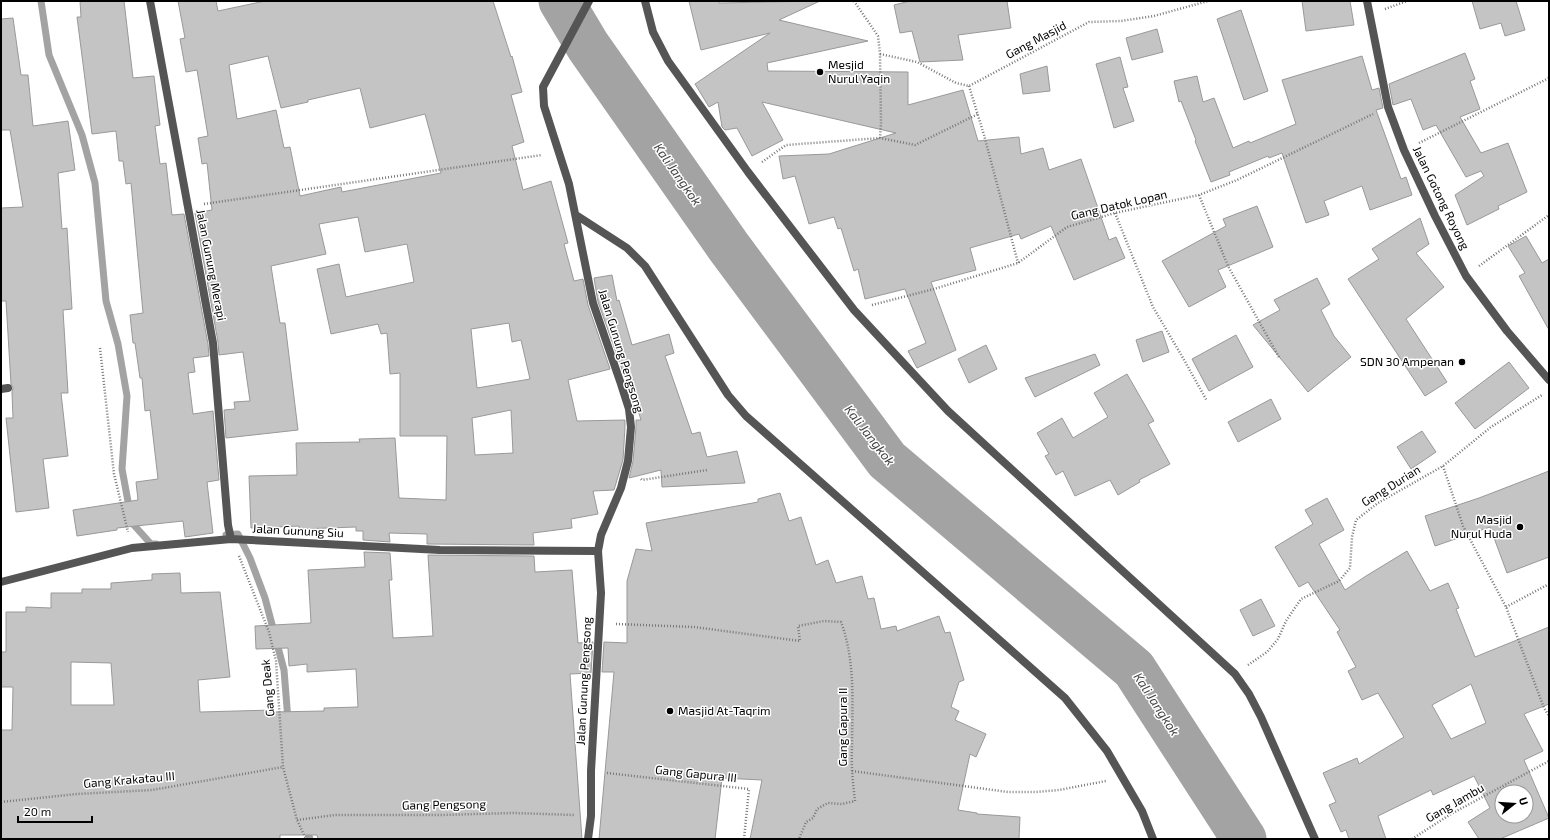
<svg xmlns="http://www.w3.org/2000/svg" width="1550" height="840" font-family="'Exo 2',sans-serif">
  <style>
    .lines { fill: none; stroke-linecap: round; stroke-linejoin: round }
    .stream { stroke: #a3a3a3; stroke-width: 7 }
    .river { stroke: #a3a3a3; stroke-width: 45 }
    .building { fill: #c4c4c4; stroke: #999; fill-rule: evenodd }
    .path { stroke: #777; stroke-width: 2.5; stroke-dasharray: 1 2; stroke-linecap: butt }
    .street { stroke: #555; stroke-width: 8 }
    .poi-dot { fill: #000; stroke: #fff; stroke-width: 1.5 }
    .labels { text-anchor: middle; stroke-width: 3; stroke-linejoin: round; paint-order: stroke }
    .street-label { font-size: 12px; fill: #000; stroke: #fff }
    .poi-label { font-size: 12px; fill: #000; stroke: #fff; text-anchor: start }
    .water-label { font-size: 13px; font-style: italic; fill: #444; stroke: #fff }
  </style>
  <rect width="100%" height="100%" fill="#fff"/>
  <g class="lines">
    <path class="stream" d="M41,1L49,55L82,135L95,183L106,301L118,344L127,396L122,469L132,523L151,544H156
      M226,535L238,534L250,558L265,598L284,670L288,720
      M306,826L310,839"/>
    <path class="river" d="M561,1L588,46L728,246L887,460L1134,669L1244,839"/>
  </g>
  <path class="building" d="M80,1H124L133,78L154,76L160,125L155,126L160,164L166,163L172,215L184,214L208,344L209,356L193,358L195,372L188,373L193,414L213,411L219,480L207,482L213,533L185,537L183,521L117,528V530L77,536L73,510L138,500L136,482L158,479L150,410L145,411L142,378H140L135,343H133L130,315L143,313L131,183L126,184L123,161H119L116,131L92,134L77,17H81Z
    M178,1H216L218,11L265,1H493L511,57L512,56L522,92L511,95L524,142L512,146L523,190L551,181L568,243L564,244L574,281L583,279L588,305L610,369L568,380L577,421L625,420V427L623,460L614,490L593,491L598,514L571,519L572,528L533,533L534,545L427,544V534L389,533L390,542L363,540V531H356V527L299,529V526L251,528L249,476L297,475L296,443L360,442L359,439L395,438L399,498L446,500L447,436H400V373L390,374L387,333L381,334L378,324L331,334L317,269L339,264L346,297L414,282L407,244L365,252L358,217L319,224L326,254L271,266L280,323H285L298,430L226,438L224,410L235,409L234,402L250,401L243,352L219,355L218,342L195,213L212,210L207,163L202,164L198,138L208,136L197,70L186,72L180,39L185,38ZM268,56L281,108L308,102V100L360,88L370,128L425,114L441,173L342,192L341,187L300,196L290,147L284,148L276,110L237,119L229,65ZM509,323L512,342L521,340L530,379L477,388L471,329ZM511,410L513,453L475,455L472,418Z
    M689,1H719V3L820,1L779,20L868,41L767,63L768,71L908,72V105L963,90L978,141L1019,137L1021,154L1043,148L1049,170L1081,159L1109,240L1116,237L1125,258L1074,280L1051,226L1021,239L1019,234L970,248L976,270L931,282L956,350L917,368L908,351L926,343L905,289L865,299L858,269L854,271L841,228L838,229L834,217L809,224L795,176L783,179L779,156L829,154L896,133L762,102L783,140L752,156L737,128L725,130L722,127L718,102L709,107L695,84L770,33L701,50Z
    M910,1H1007L1011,28L958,35L963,60L920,62L912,31L900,33L894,5Z
    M1302,1H1350L1354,25L1306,31Z
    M1472,1H1516L1525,30L1505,36L1501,23L1480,29Z
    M1241,10L1268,91L1244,100L1217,19Z
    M13,18L21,75H28L33,126L68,121L75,170L58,173L62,229L67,228L72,309L63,310L68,393H61L68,456L43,459L49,508L16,512L6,418H13L12,392L13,388L11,384L6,301H1V208L23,207L10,130H1V19Z
    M1157,29L1163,52L1132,60L1126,38Z
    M1465,53L1475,79L1470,81L1480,109L1460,117L1481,153L1508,143L1527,192L1498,206L1499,209L1467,225L1455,195L1484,176L1481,171L1466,177L1436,125L1423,130L1411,99L1393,105L1389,84Z
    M1362,56L1372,90L1379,88L1383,108L1376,110L1401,179L1406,177L1412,195L1370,210L1362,186L1324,201L1329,215L1306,223L1282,153L1269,158L1268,156L1229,172L1230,175L1211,182L1195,141L1196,140L1181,101L1179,102L1174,81L1197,76L1203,102L1214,98L1233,148L1249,141L1250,143L1296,124L1282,80Z
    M1120,57L1128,87L1123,88L1134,121L1114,128L1096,64Z
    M1047,66L1050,91L1023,94L1020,74Z
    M1257,206L1273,247L1218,270L1226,287L1189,307L1162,261L1226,226L1223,219Z
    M1420,218L1429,244L1416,253L1444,287L1406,319L1447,382L1425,396L1348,279L1379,259L1372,249Z
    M1526,236L1542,263L1549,259V330L1519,276L1525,273L1508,246Z
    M612,275L617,301L619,300L632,345L669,334L674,353L665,356L692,434L700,432L707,457L737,451L745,483L662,487L661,470L629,478L633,461L636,427V420H641L627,374L624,375L598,302L594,278Z
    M1317,278L1330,304L1321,310L1334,336L1351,357L1308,392L1253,325L1280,310L1274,300Z
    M1162,331L1169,352L1143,362L1136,340Z
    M1236,335L1253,367L1209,391L1192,359Z
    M986,345L997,369L969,383L958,359Z
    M1095,354L1100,365L1035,397L1025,378Z
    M1509,362L1529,388L1475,429L1455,403Z
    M1127,374L1154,421L1148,424L1170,464L1139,480L1140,482L1118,495L1110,480L1075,496L1063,471L1056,475L1045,456L1049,454L1037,433L1062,418L1073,438L1108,417L1094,393Z
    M1271,399L1281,419L1238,442L1228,422Z
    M1422,431L1436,452L1411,469L1397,447Z
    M1549,471V557L1507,573L1490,527L1435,546L1425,516L1479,498Z
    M780,493L789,521L801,517L816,565L828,560L836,583L862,576L868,599L874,598L881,629L896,626L897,631L939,616L945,633L950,632L964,680L959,682L951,707L959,711L955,720L986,734L976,757L970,754L958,810L977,813V814L1020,817L1019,839H750L762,780L722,778L715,839H599L614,672H602L604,642L627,643V581L636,549L652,551L646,523L758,502V499Z
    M1327,498L1344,530L1319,544L1345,590L1366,576L1407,551L1430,591L1448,583L1459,608L1456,609L1475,657L1549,627V704L1524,714L1543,751L1524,760L1549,818L1500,839H1479L1468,822L1490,808L1474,776L1433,795L1431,790L1378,816L1386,839H1349L1346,830L1341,832L1329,805L1336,802L1323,773L1357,758L1359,764L1404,737L1378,693L1362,700L1348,671L1356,667L1337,632L1340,630L1308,582L1299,587L1275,547L1313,524L1305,510ZM1471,684L1486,723L1451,739L1432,705ZM1502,792H1526V816H1502Z
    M364,552L390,553L392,580H389L393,638L433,636L428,555L534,556L535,572L572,570L578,643L593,642L591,673L570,674L582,839H318L317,835H280V839H1V730H12L13,687H1V652H6V612H26V607L51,608V593H82V589H111V583L152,580V574L180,573L181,593L220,592L230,677L198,680L200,712L273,710V712L324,711V708L358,707L356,669L307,672V664L289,666L288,648L256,649L255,626L311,623L308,570L365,567ZM71,662L111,663L114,705H71Z
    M1261,599L1275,626L1253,636L1240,610Z"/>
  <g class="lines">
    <path class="path" d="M854,1L878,36L880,54L881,123L880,138
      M1385,9L1407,1
      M880,54L917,62L956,83L969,86L1089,22L1121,21L1154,16L1208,1
      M969,86L984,135L1018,263
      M1419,143L1549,78
      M762,162L786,145L880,138L915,145L978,114
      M1199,195L1228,266L1280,359
      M204,204L542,155
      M1115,213L1153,307L1183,358L1207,401
      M1479,266L1549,215
      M872,305L934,289L1018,263L1067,227L1115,213L1199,195L1237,180L1373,114
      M100,348L114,474L128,532
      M1443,466L1463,526L1506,607L1544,708L1549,716
      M641,479L642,480L707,470
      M239,556L269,632L276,661L283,767L297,820L306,839
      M1506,607L1549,584
      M616,624L694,627L800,641L798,626L824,621L841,622C856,662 852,707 852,749C851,766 853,784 855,801L842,804L828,803L817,809L813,818L806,822L799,839
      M1248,665L1267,652L1278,639L1286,621L1301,599L1339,581L1350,568L1352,537L1356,520L1378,503L1443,466L1491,427L1542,395
      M852,771L1008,792H1036L1059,790L1106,781
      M607,773L749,789L744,839
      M1,802L77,794L152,790L283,767
      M297,820L335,815H442L514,813L574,815
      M1412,839L1451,814L1549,761"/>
    <path class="street" d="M150,1L213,343L228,525L231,539
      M645,1L653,32L668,61L748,172L854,310L948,411L1235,674L1249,694L1261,717L1315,839
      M1367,1L1388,107L1404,150L1435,216L1466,276L1507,331L1549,380
      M576,215L627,248L645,266L728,395L746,416L1065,698L1107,751L1142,811L1153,839
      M1,389L8,388
      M1,582L132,548L231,539L440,550L598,551
      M588,839L591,816V771L601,593L598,551L601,535L621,488L628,461L631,427L629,409L621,384L593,303L569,184L544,106L543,87L589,1"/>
  </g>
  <g class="poi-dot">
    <circle cx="820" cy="72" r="4"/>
    <circle cx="1462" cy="362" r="4"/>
    <circle cx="1520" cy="527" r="4"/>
    <circle cx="670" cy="711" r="4"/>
  </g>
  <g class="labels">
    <g class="street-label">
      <text transform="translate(1036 40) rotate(-28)" y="4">Gang Masjid</text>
      <text transform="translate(1441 198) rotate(64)" y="4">Jalan Gotong Royong</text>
      <text transform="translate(1119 205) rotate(-13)" y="4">Gang Datok Lopan</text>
      <text transform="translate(211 265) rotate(79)" y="4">Jalan Gunung Merapi</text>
      <text transform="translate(621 351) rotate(73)" y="4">Jalan Gunung Pengsong</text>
      <text transform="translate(1391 486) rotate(-32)" y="4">Gang Durian</text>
      <text transform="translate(298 531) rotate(3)" y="4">Jalan Gunung Siu</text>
      <text transform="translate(584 681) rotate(-87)" y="4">Jalan Gunung Pengsong</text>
      <text transform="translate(268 688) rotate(-95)" y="4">Gang Deak</text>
      <text transform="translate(843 727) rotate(-90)" y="4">Gang Gapura II</text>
      <text transform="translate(696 774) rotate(6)" y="4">Gang Gapura III</text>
      <text transform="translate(129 780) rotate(-5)" y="4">Gang Krakatau III</text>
      <text transform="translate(1455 803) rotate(-30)" y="4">Gang Jambu</text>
      <text transform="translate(444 805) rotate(-1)" y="4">Gang Pengsong</text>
    </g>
    <g class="poi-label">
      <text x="828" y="69">Mesjid<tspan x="828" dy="14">Nurul Yaqin</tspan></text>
      <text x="1454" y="366" text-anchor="end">SDN 30 Ampenan</text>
      <text x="1512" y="524" text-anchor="end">Masjid<tspan x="1512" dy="14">Nurul Huda</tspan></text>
      <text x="678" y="715">Masjid At-Taqrim</text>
    </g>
    <g class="water-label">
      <text transform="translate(678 174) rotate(55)" y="5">Kali Jangkok</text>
      <text transform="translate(870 435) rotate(52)" y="5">Kali Jangkok</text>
      <text transform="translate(1157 704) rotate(57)" y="5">Kali Jangkok</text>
    </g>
  </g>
  <rect width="1550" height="840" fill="none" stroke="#000000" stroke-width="4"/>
  <g transform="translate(1514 804) rotate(73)"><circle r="19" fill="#ffffff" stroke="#999999"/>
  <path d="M0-3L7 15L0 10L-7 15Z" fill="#000000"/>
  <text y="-6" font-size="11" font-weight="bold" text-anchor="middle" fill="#000000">U</text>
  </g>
  <path d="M18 816v6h74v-6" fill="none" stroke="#000000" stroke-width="2"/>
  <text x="24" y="816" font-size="12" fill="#000000" stroke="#ffffff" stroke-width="3" paint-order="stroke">20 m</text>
</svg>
